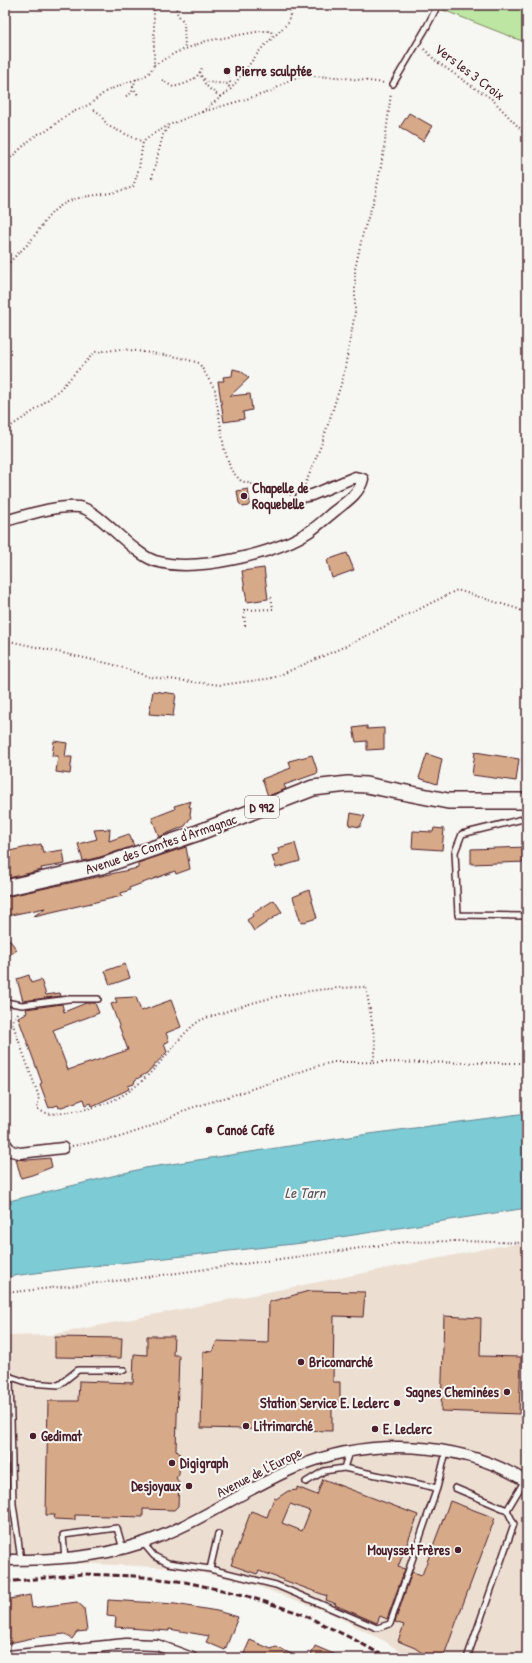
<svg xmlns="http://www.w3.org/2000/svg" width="532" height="1663" font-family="'Patrick Hand',sans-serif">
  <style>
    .built { fill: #ecdfd2 }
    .green { fill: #bce6a2; stroke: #838266 }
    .water { fill: #7bcbd5; stroke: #678691 }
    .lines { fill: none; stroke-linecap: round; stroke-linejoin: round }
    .stream { stroke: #678691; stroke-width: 3.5 }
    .building { fill: #d6a988; stroke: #4a1f2b; fill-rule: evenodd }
    .lane-casing { stroke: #4a1f2b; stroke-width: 8 }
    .street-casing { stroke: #4a1f2b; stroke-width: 13 }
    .primary-casing { stroke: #4a1f2b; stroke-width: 18 }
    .path { stroke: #4a1f2b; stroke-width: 2; stroke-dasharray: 1 3; stroke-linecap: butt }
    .lane { stroke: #f6f6f2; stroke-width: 5 }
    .street { stroke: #f6f6f2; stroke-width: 10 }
    .primary { stroke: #f6f6f2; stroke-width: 15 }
    .rail { stroke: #4a1f2b; stroke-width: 3; stroke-dasharray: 6 3; stroke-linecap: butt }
    .poi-dot { fill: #4a1f2b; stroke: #f6f6f2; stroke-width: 1.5 }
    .labels { text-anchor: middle; stroke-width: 4; stroke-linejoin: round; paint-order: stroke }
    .shield { fill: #f6f6f2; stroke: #7e6067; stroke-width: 1 }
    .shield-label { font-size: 13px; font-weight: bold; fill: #4a1f2b }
    .poi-label { font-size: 14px; font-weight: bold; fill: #4a1f2b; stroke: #f6f6f2; text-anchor: start }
    .street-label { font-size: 14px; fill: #4a1f2b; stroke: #f6f6f2 }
    .water-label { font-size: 15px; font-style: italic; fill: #59535e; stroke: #f6f6f2 }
  </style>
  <rect width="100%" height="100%" fill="#f6f6f2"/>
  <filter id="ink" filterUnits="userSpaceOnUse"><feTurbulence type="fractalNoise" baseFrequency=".025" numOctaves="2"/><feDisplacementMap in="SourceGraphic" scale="8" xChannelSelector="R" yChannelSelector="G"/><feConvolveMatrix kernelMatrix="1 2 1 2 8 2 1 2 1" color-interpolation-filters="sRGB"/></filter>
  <g filter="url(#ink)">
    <path class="built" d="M527,1243V1658H409L388,1643L330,1613L246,1582L177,1568L75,1563H5V1336L51,1335L500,1246Z"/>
    <path class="green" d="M431,5H527V43L433,6Z"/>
    <path class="water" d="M527,1113V1208L302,1243L66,1269L5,1277V1202L145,1168L362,1135Z"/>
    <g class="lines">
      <path class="stream" d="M5,1191L10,1203"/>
    </g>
    <path class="building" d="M409,113L432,126L423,141L400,127Z
      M233,369L241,371L249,378L230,396L250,394L252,410L243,412L244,419L224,422L218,381H224L223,377L232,376Z
      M248,489L250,503L248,506L243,507L239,503L237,491Z
      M347,553L354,570L332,578L327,560Z
      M264,568L268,599L247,602L242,571Z
      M153,691L176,694L173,716L149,714Z
      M367,726V729L384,728V749L367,750V741L356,742L353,728Z
      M54,741L67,743L65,757H72L70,774L56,772L58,756H52Z
      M475,752L519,759L516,781L472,775Z
      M427,754L442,759L437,784L419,778Z
      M312,755L318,773L284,785L286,789L268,796L262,779L291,768L289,761Z
      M191,801L189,807H191L190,815L191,817L185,826L159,837L152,818L175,809L174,806Z
      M351,813L365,816L360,827L349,825Z
      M434,828L444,829L442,850L412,848L413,831L433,832Z
      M110,829L109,841L129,834L134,846L100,857L83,861L78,844L97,839L94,830Z
      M295,843L300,861L276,868L272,856L279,853L278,848Z
      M41,844L43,853L63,850L65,864L41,868L42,870L5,879V852Z
      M186,847L190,869L176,874L175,871L129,888L130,890L121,893L122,896L34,916L45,908L6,916L5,897L138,868V863Z
      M527,847V862L471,864V849Z
      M309,890L317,918L301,923L293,897Z
      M274,900L282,912L254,931L247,920L253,916L252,914Z
      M5,934L17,950L5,958Z
      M125,964L130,978L110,985L105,971Z
      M29,975L31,983L41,980L46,995L60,993L61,996L23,1001L17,979Z
      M136,997L141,1011L171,1000L181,1027L166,1033L169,1041L164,1044L167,1052L147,1073L135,1080L134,1084L128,1086L129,1089L121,1093L92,1106L91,1103L86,1105L84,1099L59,1108L58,1105L49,1108L40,1084L42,1083L18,1017L27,1013L26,1009L62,1004L64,1012L86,1003H95L99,1013L53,1030L68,1070L128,1050L111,1004L117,1002L115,998Z
      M50,1158L52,1167L32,1175L21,1178L16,1159L28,1160Z
      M309,1291L365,1292L363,1317L334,1316L333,1382H340V1402H332V1431L201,1428L203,1351L212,1352L217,1341L268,1343L269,1302Z
      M444,1316L481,1318L480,1356L521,1357L519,1414L441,1411Z
      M147,1336H174L173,1355H179L176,1450L180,1454L179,1474L176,1478L179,1482L178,1506L174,1510L143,1509V1517L75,1515V1520L54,1519L55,1515H46L48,1401H78L79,1381L133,1383L134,1354L147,1355Z
      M55,1337L122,1338L121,1358L55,1357Z
      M323,1479L418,1515L398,1567L405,1569L387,1619L380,1616L377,1623L335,1605L336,1604L326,1600L327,1596L259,1571L257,1574L231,1565L251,1511L267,1517L274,1498L276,1499L288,1491L297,1490V1487L317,1495ZM290,1504L310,1511L302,1531L282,1523Z
      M450,1501L495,1518L443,1658H429L415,1648L398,1641L404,1625L395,1622L412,1572L422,1575Z
      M30,1595L32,1608L77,1602L84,1608L87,1631L77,1632L72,1639L65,1634L37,1637L5,1644V1600Z
      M108,1600L175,1604L217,1611L238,1617L225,1650L206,1642L209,1636L169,1629V1631L115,1627L116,1617L107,1616Z
      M250,1640L271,1649L276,1647L301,1658H242Z
      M315,1646L343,1658H310Z"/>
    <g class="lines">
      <g class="lane-casing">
        <path id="lane" d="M393,84L425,30L438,5
          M527,818L462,834L455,852L458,915L527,916
          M5,1002L22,1005L69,999H98
          M5,1375L29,1383L59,1385L78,1370H124
          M10,1376L13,1504L21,1560
          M344,1468L349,1452
          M306,1482L324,1471L344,1468L437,1488
          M455,1488L507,1510L514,1524L467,1658
          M507,1510L525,1480
          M143,1543L154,1556L168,1563L210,1569L276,1585L377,1628L390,1624L437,1488L446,1452
          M65,1559L63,1535L117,1528L123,1549
          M210,1569L218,1534"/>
      </g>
      <g class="street-casing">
        <path id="street" d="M5,521C27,515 57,505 79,507C98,509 131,553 155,561C195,573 275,554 310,531C319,525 327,517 336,510C346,502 360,493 363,479L355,477L312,495L301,497
          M5,1143L11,1151L20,1153L63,1148
          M5,1560C52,1560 97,1558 142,1543C197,1525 244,1489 297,1467C368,1437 461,1440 527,1482
          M5,1658L8,1656L126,1644L157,1645L192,1658"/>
      </g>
      <g class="primary-casing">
        <path id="primary" d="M5,888L102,866L195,834L313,788L348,784L366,785L448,801H527"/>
      </g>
      <path class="path" d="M175,5L178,15L184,22L185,49
        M424,49L436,61L476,89L491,98L527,136
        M154,65L175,53L206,41L261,31H271L273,37
        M200,72C204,86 209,89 221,97
        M228,74L230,82L229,86
        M201,76L207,82L228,84L230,90
        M136,79L133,87L138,95
        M162,80L173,87C185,84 198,81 202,67
        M126,96L132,93L133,87
        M94,110L99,113L108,126L143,142
        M202,112L231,89L261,49L288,23L292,5
        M5,163L30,140L38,134L45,132L67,115L90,104L105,92L125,83L144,77L150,72L154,65V5
        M152,178L163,135L169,126
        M5,269C11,259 20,252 28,244C45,224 50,205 79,198C97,194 116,194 133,187L139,168L143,142L153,134L169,125L199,113L270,92L291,79L306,76L337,77L385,83
        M5,430L37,409L60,389L95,352L123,349L178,357L199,363L215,390L224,448L231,470L241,481L291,495
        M305,485L322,443L343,378L355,313V269L363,233L375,197L384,150L391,93
        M245,626L244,610L273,609L271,596
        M5,640L111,664L150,677L221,685L273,678L346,646L457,590L518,609L527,614
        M18,1013L12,1022L39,1097L37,1109C50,1117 60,1113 75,1111C121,1104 140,1086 169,1052C177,1042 190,1026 201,1020C210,1016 221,1014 230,1010C277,994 316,988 366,987L376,1047L373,1061
        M72,1146L117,1138L147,1128L188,1109L243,1092L317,1066L334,1062L527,1063
        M5,1293L133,1279L405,1242L458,1241L527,1243"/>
      <use href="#lane" class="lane"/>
      <use href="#street" class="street"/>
      <use href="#primary" class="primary"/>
      <path class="rail" d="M5,1582L83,1574L134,1576L185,1582L244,1595L302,1614L357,1641L387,1658"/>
    </g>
  </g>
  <g class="poi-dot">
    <circle cx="227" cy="71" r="4"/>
    <circle cx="244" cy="496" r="4"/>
    <circle cx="209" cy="1130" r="4"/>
    <circle cx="301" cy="1362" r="4"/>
    <circle cx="507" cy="1392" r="4"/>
    <circle cx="397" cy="1403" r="4"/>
    <circle cx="246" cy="1426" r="4"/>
    <circle cx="375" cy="1429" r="4"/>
    <circle cx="33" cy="1436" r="4"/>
    <circle cx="172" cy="1463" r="4"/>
    <circle cx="189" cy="1486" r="4"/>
    <circle cx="458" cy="1550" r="4"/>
  </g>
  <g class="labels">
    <rect class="shield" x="245" y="796" width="34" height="22" rx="3"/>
    <g class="shield-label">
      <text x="262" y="812">D 992</text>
    </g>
    <g class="poi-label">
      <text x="235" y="76">Pierre sculptée</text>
      <text x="252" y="493">Chapelle de<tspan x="252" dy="16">Roquebelle</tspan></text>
      <text x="217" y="1135">Canoé Café</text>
      <text x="309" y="1367">Bricomarché</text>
      <text x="499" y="1397" text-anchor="end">Sagnes Cheminées</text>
      <text x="389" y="1408" text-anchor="end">Station Service E. Leclerc</text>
      <text x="254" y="1431">Litrimarché</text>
      <text x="383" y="1434">E. Leclerc</text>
      <text x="41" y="1441">Gedimat</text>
      <text x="180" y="1468">Digigraph</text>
      <text x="181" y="1491" text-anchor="end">Desjoyaux</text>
      <text x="450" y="1555" text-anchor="end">Mouysset Frères</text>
    </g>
    <g class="street-label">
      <text transform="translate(470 72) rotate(37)" y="5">Vers les 3 Croix</text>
      <text transform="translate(161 844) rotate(-19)" y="5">Avenue des Comtes d'Armagnac</text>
      <text transform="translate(259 1472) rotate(-27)" y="5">Avenue de l'Europe</text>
    </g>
    <g class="water-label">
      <text x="305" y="1198">Le Tarn</text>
    </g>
  </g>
  <rect width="532" height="1663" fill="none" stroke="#f6f6f2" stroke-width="20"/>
  <rect x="10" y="10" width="512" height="1643" fill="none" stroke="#4a1f2b" stroke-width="1.5" filter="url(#ink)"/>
</svg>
